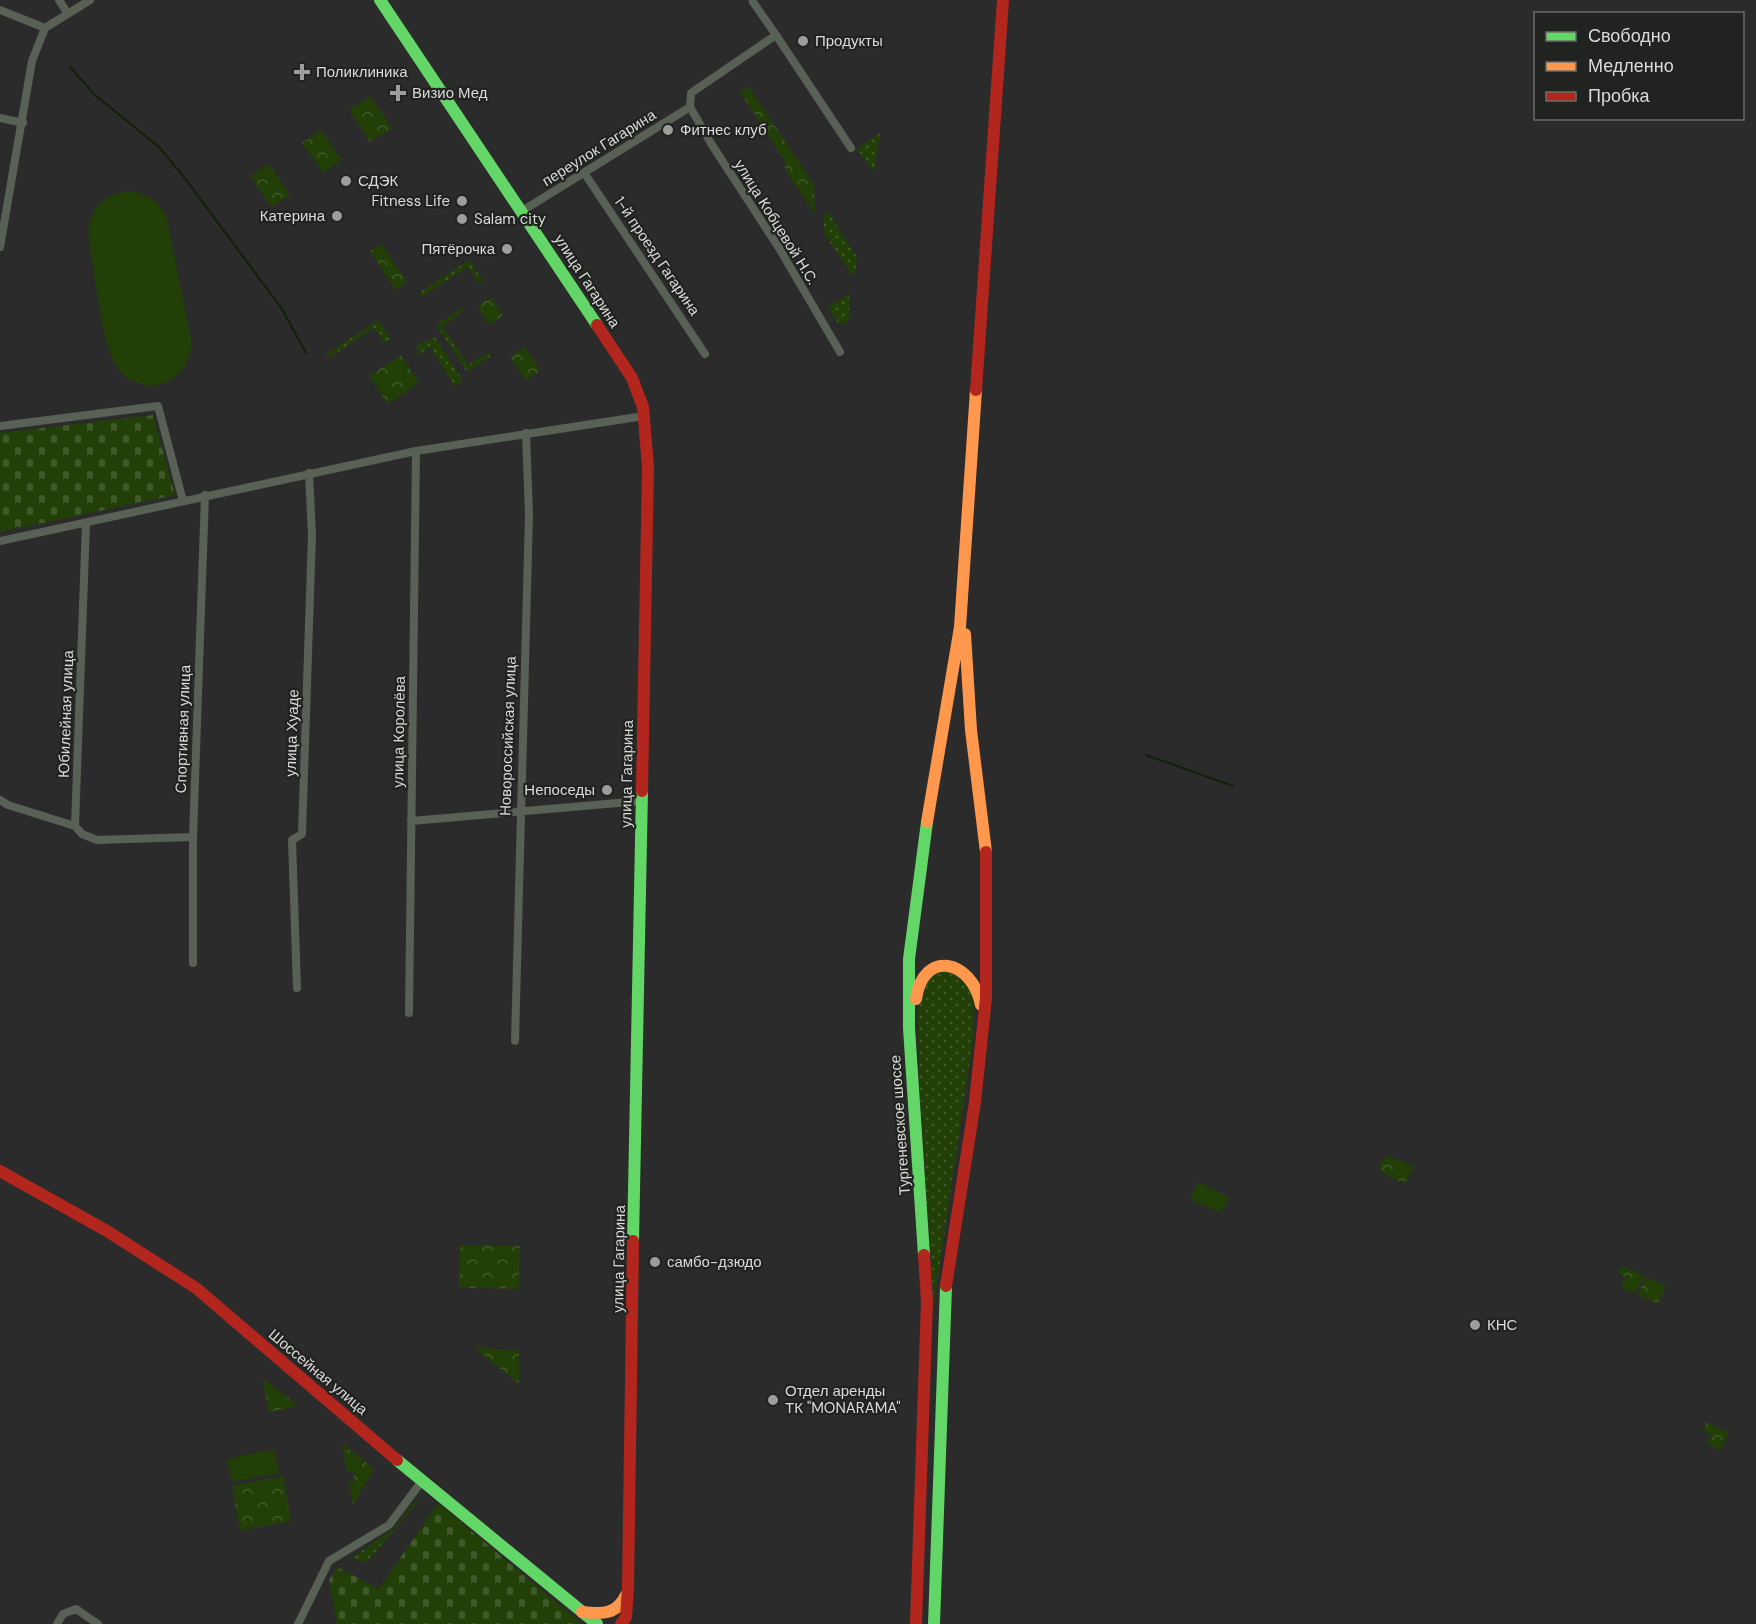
<svg xmlns="http://www.w3.org/2000/svg" width="1756" height="1624" font-family="'DM Sans',sans-serif">
  <style>
    .grass { fill: url(#grass-dots) }
    .cemetery { fill: url(#cemetery-stones) }
    .park { fill: url(#park-crowns) }
    .pitch { fill: #213f07 }
    .lines { fill: none; stroke-linecap: round; stroke-linejoin: round }
    .stream { stroke: #122009; stroke-width: 2 }
    .street { stroke: #596056; stroke-width: 8 }
    .fast { stroke: #63d668; stroke-width: 12 }
    .slow { stroke: #ff974d; stroke-width: 12 }
    .jam { stroke: #b3261e; stroke-width: 12 }
    .poi-dot { fill: #9d9d9c; stroke: #212320; stroke-width: 2 }
    .labels { text-anchor: middle; stroke-width: 4.5; stroke-linejoin: round; paint-order: stroke }
    .poi-label { font-size: 15px; fill: #dadbd9; stroke: #212320; text-anchor: start }
    .street-label { font-size: 15px; fill: #dadbd9; stroke: #212320 }
  </style>
  <defs>
    <pattern id="grass-dots" width="8" height="8" patternUnits="userSpaceOnUse" patternTransform="scale(1.5)"><rect width="8" height="8" fill="#213f07"/><path d="M2 2h.1M6 6h.1" fill="none" stroke="#415a2b" stroke-width="1.8" stroke-linecap="round"/></pattern>
    <pattern id="cemetery-stones" width="16" height="16" patternUnits="userSpaceOnUse" patternTransform="scale(1.5)"><rect width="16" height="16" fill="#213f07"/><path d="M2 7V4a2 2 0 0 1 4 0v3zM10 15v-3a2 2 0 0 1 4 0v3z" fill="#415a2b"/></pattern>
    <pattern id="park-crowns" width="20" height="18" patternUnits="userSpaceOnUse" patternTransform="scale(1.5)"><rect width="20" height="18" fill="#213f07"/><path d="M2 6a3 3 0 1 1 6 0M12 15a3 3 0 1 1 6 0" fill="none" stroke="#415a2b"/></pattern>
  </defs>
  <rect width="100%" height="100%" fill="#2b2b2b"/>
  <path class="grass" d="M880,133L874,172L857,149Z
    M833,210L830,215L857,257L855,273L851,274L824,233V216Z
    M469,260L483,281L479,284L468,267L421,297L419,293Z
    M849,294V319L845,324H839L827,307Z
    M461,309L463,312L442,326L468,365L489,352L491,356L467,372L436,325Z
    M378,320L391,339L385,343L374,328L329,358L327,354Z
    M435,337L463,381L455,386L430,347L416,356L418,345Z
    M946,969L968,981L973,998L974,1033L934,1305L919,1078L918,1010L925,982L933,973Z
    M417,1499L419,1501L366,1563L352,1558L393,1529Z"/>
  <path class="cemetery" d="M153,415L175,495L0,532V433Z
    M438,1503L582,1624H337L329,1580L337,1567L379,1589Z"/>
  <path class="park" d="M749,87L814,185L815,214L785,170L786,163L740,92Z
    M370,96L392,128L370,142L349,110Z
    M321,130L341,160L323,173L302,143Z
    M269,164L290,195L271,207L250,176Z
    M382,244L407,283L395,290L370,251Z
    M492,297L503,316L489,325L477,306Z
    M525,347L540,371L526,380L510,357Z
    M401,355L419,383L388,404L369,376Z
    M1388,1156L1414,1166L1405,1184L1381,1172L1380,1162Z
    M460,1245L520,1246L519,1289L459,1288Z
    M1622,1266L1644,1276L1635,1294L1621,1287L1625,1277L1618,1273Z
    M1646,1277L1666,1286L1658,1304L1638,1295Z
    M473,1347L519,1351V1384Z
    M262,1378L295,1403L296,1407L269,1412Z
    M1706,1422L1729,1433L1720,1450L1707,1444L1711,1435L1703,1431Z
    M345,1445L374,1469L353,1505L349,1482L354,1481L353,1472H347L342,1446Z
    M283,1476L291,1521L240,1531L232,1486Z"/>
  <path class="pitch" d="M128,191C146,193 157,200 166,215L192,344C189,362 182,376 164,383C146,390 126,382 116,366C102,345 94,268 89,240C86,212 101,195 128,191Z
    M1198,1182L1229,1197L1221,1213L1190,1199Z
    M274,1449L279,1473L232,1482L227,1459Z"/>
  <g class="lines">
    <path class="stream" d="M70,67L95,95L159,147L187,181L282,309L306,353
      M1146,755L1233,786"/>
    <path class="street" d="M59,0L68,14
      M753,2L776,35
      M0,10L45,28
      M45,28L90,0
      M0,118L23,123
      M585,174L705,354
      M522,211L690,107
      M0,247L32,61L45,28
      M840,352L779,248L712,145L690,107L691,93L776,35L851,148
      M0,426L158,406L183,501
      M0,541L416,451L644,416
      M0,800L8,805L75,826
      M411,821L641,801
      M75,826L86,523
      M75,826L82,834L97,840L193,837
      M193,963V837L205,495
      M297,988L292,840L302,834L312,535L309,473
      M409,1013L416,451
      M515,1041L529,514L526,433
      M57,1624L63,1614L76,1609L98,1624
      M298,1624L329,1561L389,1525L422,1481"/>
    <path class="fast" d="M380,0L597,325
      M633,1241L642,791
      M924,1255L909,1028V959L927,822
      M397,1460L597,1624
      M934,1624L946,1286"/>
    <path class="slow" d="M965,634L971,730L986,852
      M927,822L960,627L976,390
      M916,999C923,949 972,959 981,1005
      M582,1612C602,1614 617,1615 626,1595"/>
    <path class="jam" d="M597,325L632,378L643,407L648,467L642,791
      M976,390L1003,0
      M0,1171L107,1231L196,1288L397,1460
      M946,1286L975,1102L986,998V852
      M621,1624L626,1617L628,1588L633,1241
      M916,1624L927,1301L924,1255"/>
  </g>
  <g class="poi-dot">
    <circle cx="803" cy="41" r="6"/>
    <path d="M299 63h6v6h6v6h-6v6h-6v-6h-6v-6h6z"/>
    <path d="M395 84h6v6h6v6h-6v6h-6v-6h-6v-6h6z"/>
    <circle cx="668" cy="130" r="6"/>
    <circle cx="346" cy="181" r="6"/>
    <circle cx="462" cy="201" r="6"/>
    <circle cx="337" cy="216" r="6"/>
    <circle cx="462" cy="219" r="6"/>
    <circle cx="507" cy="249" r="6"/>
    <circle cx="607" cy="790" r="6"/>
    <circle cx="655" cy="1262" r="6"/>
    <circle cx="1475" cy="1325" r="6"/>
    <circle cx="773" cy="1400" r="6"/>
  </g>
  <g class="labels">
    <g class="poi-label">
      <text x="815" y="46">Продукты</text>
      <text x="316" y="77">Поликлиника</text>
      <text x="412" y="98">Визио Мед</text>
      <text x="680" y="135">Фитнес клуб</text>
      <text x="358" y="186">СДЭК</text>
      <text x="450" y="206" text-anchor="end">Fitness Life</text>
      <text x="325" y="221" text-anchor="end">Катерина</text>
      <text x="474" y="224">Salam city</text>
      <text x="495" y="254" text-anchor="end">Пятёрочка</text>
      <text x="595" y="795" text-anchor="end">Непоседы</text>
      <text x="667" y="1267">самбо-дзюдо</text>
      <text x="1487" y="1330">КНС</text>
      <text x="785" y="1396">Отдел аренды<tspan x="785" dy="17">ТК "MONARAMA"</tspan></text>
    </g>
    <g class="street-label">
      <text transform="translate(599 148) rotate(-32)" y="5">переулок Гагарина</text>
      <text transform="translate(776 222) rotate(58)" y="5">улица Кобцевой Н.С.</text>
      <text transform="translate(657 256) rotate(56)" y="5">1-й проезд Гагарина</text>
      <text transform="translate(587 281) rotate(57)" y="5">улица Гагарина</text>
      <text transform="translate(66 714) rotate(-88)" y="5">Юбилейная улица</text>
      <text transform="translate(183 729) rotate(-88)" y="5">Спортивная улица</text>
      <text transform="translate(399 732) rotate(-89)" y="5">улица Королёва</text>
      <text transform="translate(292 733) rotate(-88)" y="5">улица Хуаде</text>
      <text transform="translate(508 736) rotate(-88)" y="5">Новороссийская улица</text>
      <text transform="translate(627 774) rotate(-89)" y="5">улица Гагарина</text>
      <text transform="translate(900 1125) rotate(-94)" y="5">Тургеневское шоссе</text>
      <text transform="translate(619 1259) rotate(-89)" y="5">улица Гагарина</text>
      <text transform="translate(318 1372) rotate(40)" y="5">Шоссейная улица</text>
    </g>
  </g>
  <rect x="1534" y="12" width="210" height="108" fill="#212320" stroke="#6b6d6a" stroke-width="1.5"/>
  <rect x="1546" y="32" width="30" height="9" fill="#63d668" stroke="#6b6d6a" stroke-width="1.5"/>
  <text x="1588" y="42" font-size="18" fill="#dadbd9">Свободно</text>
  <rect x="1546" y="62" width="30" height="9" fill="#ff974d" stroke="#6b6d6a" stroke-width="1.5"/>
  <text x="1588" y="72" font-size="18" fill="#dadbd9">Медленно</text>
  <rect x="1546" y="92" width="30" height="9" fill="#b3261e" stroke="#6b6d6a" stroke-width="1.5"/>
  <text x="1588" y="102" font-size="18" fill="#dadbd9">Пробка</text>
</svg>
